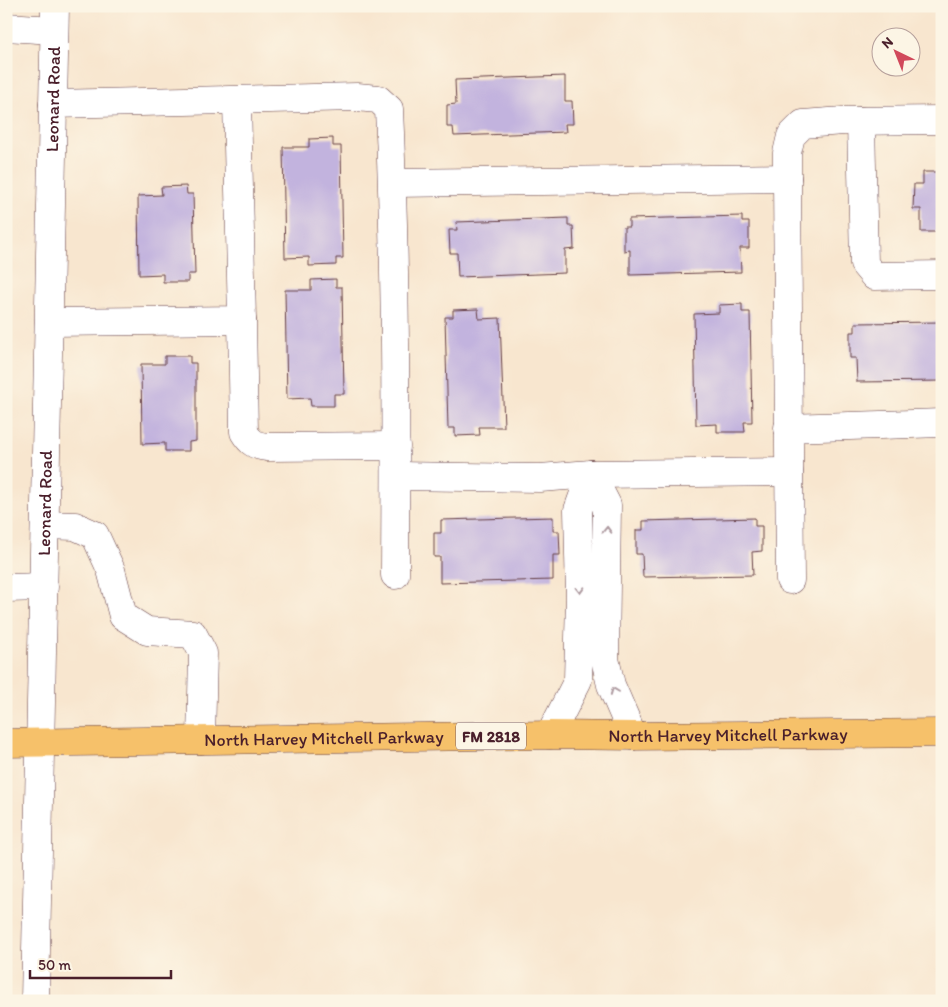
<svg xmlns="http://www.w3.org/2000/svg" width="948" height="1007" font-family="Itim,sans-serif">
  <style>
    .building { fill: #c2b3de }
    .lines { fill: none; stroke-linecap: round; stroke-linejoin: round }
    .minor-casing { stroke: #643d44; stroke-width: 29 }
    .highway-casing { stroke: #643d44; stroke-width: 29 }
    .minor { stroke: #fff; stroke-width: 28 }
    .highway { stroke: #f6c16b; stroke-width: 28 }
    .oneway { stroke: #ae9aa0 }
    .labels { text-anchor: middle; stroke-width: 5; stroke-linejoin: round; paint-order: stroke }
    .shield { fill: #fcf5e5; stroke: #7f5f63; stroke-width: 1 }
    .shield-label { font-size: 16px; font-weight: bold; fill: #4a1f2b }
    .street-label { font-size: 18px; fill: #4a1f2b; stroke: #fcf5e5 }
  </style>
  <rect width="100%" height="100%" fill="#fcf5e5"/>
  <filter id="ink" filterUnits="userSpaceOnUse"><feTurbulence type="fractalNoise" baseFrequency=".02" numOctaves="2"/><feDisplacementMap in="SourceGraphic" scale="10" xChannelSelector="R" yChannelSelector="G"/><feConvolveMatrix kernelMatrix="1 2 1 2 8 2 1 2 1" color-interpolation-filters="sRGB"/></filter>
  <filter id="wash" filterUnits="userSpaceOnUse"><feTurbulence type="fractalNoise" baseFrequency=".0096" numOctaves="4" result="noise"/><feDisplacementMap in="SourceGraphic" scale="20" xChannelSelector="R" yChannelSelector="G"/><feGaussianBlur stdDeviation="1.12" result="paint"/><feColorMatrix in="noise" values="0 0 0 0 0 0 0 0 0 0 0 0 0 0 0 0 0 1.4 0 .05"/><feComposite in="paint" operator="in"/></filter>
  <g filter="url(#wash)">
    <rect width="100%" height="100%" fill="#f8e6cf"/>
    <g id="blocks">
      <path class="building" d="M565,76V101H572L573,124H565L566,132L454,136L453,127H447V105L456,104L455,80Z
        M333,138V146H341L343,258H336V265L309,266V257L285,258L283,147H309V139Z
        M923,172H942V232H921V209H913L914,184H923Z
        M186,186L187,194H193L195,274H188V282H163V274L139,275L138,196L162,195L161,187Z
        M742,216V222H749V248H740L741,272L630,275V250L624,251V227H629V219Z
        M568,218V226H573L574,249L565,250V273L458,277L457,253H450L449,230H457L456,222Z
        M336,279V287H342L344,394H334V406H311L310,398L287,399L285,290H311V280Z
        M742,304V312H750L752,422H744L745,432H717V424L696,425L694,314L719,313V305Z
        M478,309L479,319L500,318L504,427H479L480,435L455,436V428H448L445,317H453V310Z
        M942,322V381L857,382L856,358H850V332H855V323Z
        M165,356H190V363H196V441L189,442V451H165V443L142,444L141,364H165Z
        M553,517V531H559L560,555H553V580L440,583V557H434V533H441V520Z
        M755,518V526H762V551L752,552L753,575L643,577L642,554H636V530H643V521Z"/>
    </g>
  </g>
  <g filter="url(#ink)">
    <use href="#blocks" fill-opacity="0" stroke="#643d44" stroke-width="1"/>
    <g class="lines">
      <g class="minor-casing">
        <g id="minor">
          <path d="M6,27L54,30"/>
          <path d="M53,104L357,97L378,99L389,109C396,264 396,420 395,575"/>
          <path d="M861,121L864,264L874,276L942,275"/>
          <path d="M393,183L787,178"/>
          <path d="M242,320L244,432C250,442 255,446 267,447L396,446"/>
          <path d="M49,322L242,320L237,101"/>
          <path d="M788,428L942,423"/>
          <path d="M591,474L607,505L605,659L611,685L633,736"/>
          <path d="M396,476L540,478L591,474L789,472"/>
          <path d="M45,525L75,526L95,535L111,570L123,616L147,631L193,634L203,653L201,740"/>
          <path d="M790,580L787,178V153L791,136L803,124L843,121L942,120"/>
          <path d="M6,588L44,587"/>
          <path d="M550,735L578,680L580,597L578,510L591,474"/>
          <path id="s1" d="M35,1001L55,6"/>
        </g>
      </g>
      <g class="highway-casing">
        <g id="highway">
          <path id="s2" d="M6,743L550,735L633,736L942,733"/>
        </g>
      </g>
      <use href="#minor" class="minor"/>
      <use href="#highway" class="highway"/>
    </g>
    <defs><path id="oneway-chevron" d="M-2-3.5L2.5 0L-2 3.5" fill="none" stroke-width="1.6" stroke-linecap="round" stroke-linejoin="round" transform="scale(1.25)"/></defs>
    <g class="oneway">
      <use href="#oneway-chevron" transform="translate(607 530) rotate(-89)"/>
      <use href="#oneway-chevron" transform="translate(580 590) rotate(89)"/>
      <use href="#oneway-chevron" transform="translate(614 691) rotate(-111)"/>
    </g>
  </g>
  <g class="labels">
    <rect class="shield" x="456" y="722.5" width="70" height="27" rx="4"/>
    <g class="shield-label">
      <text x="491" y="742">FM 2818</text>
    </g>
    <g class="street-label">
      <text dy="6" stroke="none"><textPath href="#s1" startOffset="902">Leonard Road</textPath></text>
      <text dy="6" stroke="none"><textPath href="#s1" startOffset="498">Leonard Road</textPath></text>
      <text dy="6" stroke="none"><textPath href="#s2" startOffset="722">North Harvey Mitchell Parkway</textPath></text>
      <text dy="6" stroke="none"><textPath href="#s2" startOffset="318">North Harvey Mitchell Parkway</textPath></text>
    </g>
  </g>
  <rect width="948" height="1007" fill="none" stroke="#fcf5e5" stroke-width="25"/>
  <g transform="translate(896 52) rotate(317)"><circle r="24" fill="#fcf5e5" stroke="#b59f9b"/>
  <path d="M0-4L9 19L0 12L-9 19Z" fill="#d1495b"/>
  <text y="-8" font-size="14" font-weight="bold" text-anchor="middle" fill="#4a1f2b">N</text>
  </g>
  <path d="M30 970v8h141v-8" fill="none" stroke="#4a1f2b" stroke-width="2.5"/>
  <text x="38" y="970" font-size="15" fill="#4a1f2b" stroke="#fcf5e5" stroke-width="4" paint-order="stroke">50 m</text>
</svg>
